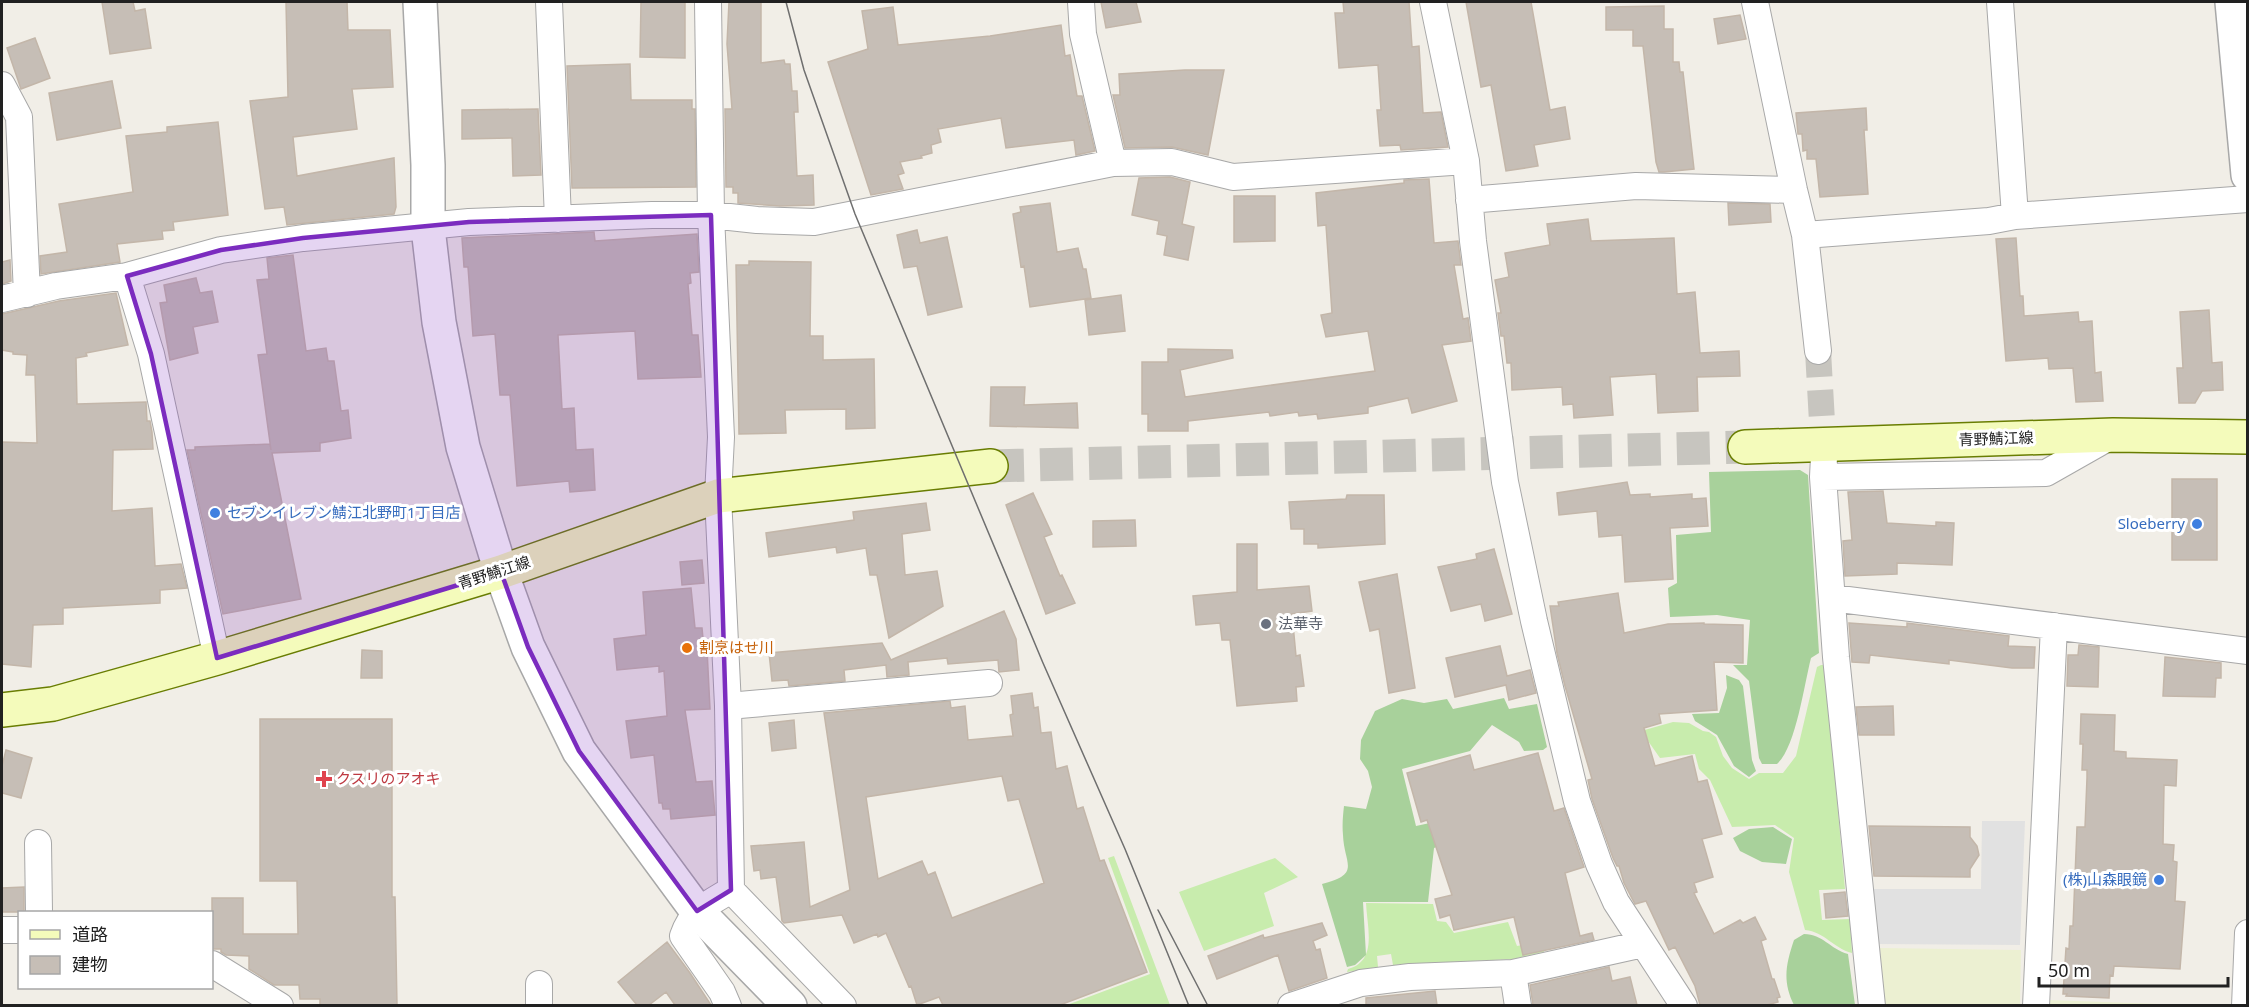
<svg xmlns="http://www.w3.org/2000/svg" width="2249" height="1007" font-family="'Noto Sans','Noto Sans JP',sans-serif">
  <style>
    .farmland { fill: #ecf0d2 }
    .grass { fill: #c8ecad }
    .forest { fill: #a8d19b }
    .parking { fill: #e1e1e1 }
    .building { fill: #c6beb6; stroke: #c3b6a9; stroke-width: 1.5; fill-rule: evenodd }
    .lines { fill: none; stroke-linecap: round; stroke-linejoin: round }
    .minor-tunnel { stroke: #c7c5bf; stroke-width: 26; stroke-dasharray: 26 13; stroke-linecap: butt }
    .secondary-tunnel { stroke: #c7c5bf; stroke-width: 33; stroke-dasharray: 33 16; stroke-linecap: butt }
    .minor-casing { stroke: #a8a8a8; stroke-width: 28 }
    .tertiary-casing { stroke: #a8a8a8; stroke-width: 36 }
    .secondary-casing { stroke: #697d02; stroke-width: 36 }
    .minor { stroke: #fff; stroke-width: 26 }
    .tertiary { stroke: #fff; stroke-width: 33 }
    .secondary { stroke: #f4fbbb; stroke-width: 33 }
    .tram { stroke: #6f6f6f; stroke-width: 1.5 }
    .marked { fill: #7b2cbf; fill-opacity: 0.2; stroke: #7b2cbf; stroke-width: 4.5; stroke-linejoin: round }
    .shop-dot { fill: #3f7fe0; stroke: #fff; stroke-width: 2 }
    .worship-dot { fill: #6b7280; stroke: #fff; stroke-width: 2 }
    .food-dot { fill: #e8710a; stroke: #fff; stroke-width: 2 }
    .health-dot { fill: #e0444e; stroke: #fff; stroke-width: 2 }
    .labels { text-anchor: middle; stroke-width: 6; stroke-linejoin: round; paint-order: stroke }
    .street-label { font-size: 15px; fill: #212121; stroke: #fff }
    .shop-label { font-size: 15px; fill: #366cbe; stroke: #fff; text-anchor: end }
    .worship-label { font-size: 15px; fill: #5b616d; stroke: #fff; text-anchor: start }
    .food-label { font-size: 15px; fill: #c56008; stroke: #fff; text-anchor: start }
    .health-label { font-size: 15px; fill: #be3a42; stroke: #fff; text-anchor: start }
  </style>
  <rect width="100%" height="100%" fill="#f1eee7"/>
  <path class="farmland" d="M1880,948L2021,950L2020,1005H1885Z
    M2048,1000L2187,1005L2048,1006Z"/>
  <path class="grass" d="M1821,665H1825L1845,889L1819,890L1822,920L1850,919L1852,953C1833,948 1825,932 1805,930L1789,872L1794,838L1775,825L1732,827L1710,780L1699,769L1695,754L1660,758L1641,731L1673,722L1689,723L1703,731L1709,732L1716,737L1723,756L1732,768L1749,779L1759,773H1783L1796,756L1817,667Z
    M1114,856L1170,1005H1067L1150,974L1108,858Z
    M1275,858L1298,877L1264,893L1274,926L1204,951L1179,892Z
    M1366,903L1433,904L1437,921L1446,922L1454,933L1508,922L1517,946L1541,941L1544,952L1513,959L1393,965L1391,954L1377,956L1378,967L1347,972L1348,969C1378,961 1367,927 1366,903Z"/>
  <path class="forest" d="M1800,470L1808,475L1819,653L1811,658C1804,685 1796,747 1777,764H1762L1759,758L1749,681L1733,665H1747L1750,620L1717,615L1670,617L1668,588L1677,583L1676,535L1711,532L1709,472Z
    M1726,675L1739,680L1743,686L1752,760L1756,771L1749,777L1734,766L1717,735L1695,721L1692,714L1719,713L1727,688Z
    M1504,698L1509,709L1537,704L1547,747L1543,750L1524,751L1519,742L1492,725L1470,751L1402,769L1416,826L1471,814L1492,826L1434,848L1428,902H1363L1366,955L1355,965L1347,967L1322,884C1362,874 1344,864 1343,835C1342,825 1343,815 1344,806L1366,809L1372,787L1368,771L1360,759L1361,740L1375,711L1402,699L1424,703L1447,699L1453,709Z
    M1773,827L1792,839L1786,864L1762,862L1740,851L1733,838L1749,829Z
    M1804,934C1823,934 1830,949 1848,954L1855,1005H1794C1782,981 1786,964 1794,940Z"/>
  <path class="parking" d="M1982,821H2025L2020,945L1878,944L1872,889H1981Z"/>
  <path class="building" d="M102,2H133L135,11L145,9L151,48L110,54Z
    M286,2H347L348,30H390L393,87L352,89L357,129L293,137L297,176L394,158L396,207L394,214L287,225L284,207L265,209L250,101L288,97Z
    M641,2H685V58L640,57Z
    M729,2H761V63L784,60L785,64H790L792,91H797L798,112H794L797,176L813,175L814,205L780,206L738,203V193H733V187H726L725,109H732L727,44Z
    M1101,2H1136L1141,22L1106,28Z
    M1343,2H1409L1412,47L1419,46L1423,113L1441,112L1448,147L1401,150L1400,145L1380,146L1377,110H1381L1378,65L1339,68L1335,13H1344Z
    M1466,2H1531L1550,110L1565,107L1570,139L1534,145L1538,166L1506,171L1491,85L1481,87Z
    M1664,6V29H1673V62H1679L1680,72H1683L1694,169L1664,172H1659L1656,162L1643,46H1633V30H1606V7Z
    M893,7L898,45L990,36L1061,25L1065,56L1070,55L1077,96H1082L1095,151L1076,155L1074,140L1006,148L1001,118L938,129L941,142L931,145L932,153L921,156L922,158L900,162L904,173L898,175L903,189L871,195L828,62L868,49L862,11Z
    M1740,15L1746,39L1718,44L1714,19Z
    M35,38L50,78L21,89L7,48Z
    M630,64L631,100H692V109H695L696,187L572,188L567,66Z
    M1185,70H1224L1208,155L1172,147L1125,148L1113,95H1120L1119,74Z
    M112,81L121,128L57,140L49,93Z
    M1866,108L1867,130H1864L1868,194L1820,197L1816,159H1807V150L1803,151L1802,134H1798L1796,113Z
    M538,109L541,175L513,176L512,138L462,139V110Z
    M218,122L228,215L173,222L174,230L162,231L163,239L117,244L120,262L41,274L40,256L67,252L59,204L133,192L126,136L167,132V127Z
    M1170,177L1190,182L1182,224L1194,227L1188,260L1164,255L1167,236L1157,234L1159,221L1132,215L1139,178Z
    M1429,179L1434,243L1458,241L1461,265H1454L1463,319L1468,318L1471,341L1442,345L1457,401L1412,413L1408,398L1368,407V413L1318,419L1317,414L1299,416L1298,412L1270,416L1269,412L1188,421V431H1148V414H1142V362H1168V349L1232,350L1233,358L1180,370L1185,397L1375,371L1368,331L1326,337L1321,315L1332,313L1326,225L1318,226L1316,193L1404,183V180Z
    M1234,196H1275V241L1234,242Z
    M1050,203L1057,252L1078,248L1083,269H1086L1091,298L1030,307L1024,266L1021,267L1013,214L1021,212L1020,207Z
    M1728,203L1770,204L1771,222L1729,225Z
    M1588,219L1591,241L1674,238L1677,294L1695,292L1700,353L1739,351L1740,376L1697,377L1698,411L1658,413L1656,374L1610,377L1613,415L1574,418L1573,404L1563,405L1562,387L1512,390L1511,363H1507L1504,336H1501L1498,313H1501L1495,280L1509,277L1505,253L1550,245L1547,224Z
    M917,230L920,243L947,237L962,307L928,315L917,266L904,268L897,235Z
    M594,232L595,241L697,234L699,272L690,273L691,283L688,284L692,335H698L701,377L638,379L635,331L558,335L562,409L574,408L576,450L593,449L595,490L570,492L569,481L517,486L510,395H500L495,334L473,336L468,267H464L462,238Z
    M2016,238L2020,296H2023L2024,316L2078,312L2079,322L2092,321L2095,373L2101,372L2103,401L2076,402L2073,368L2049,369L2048,358L2006,361L1996,239Z
    M293,255L306,351L326,348L328,361H334L341,411L348,410L351,438L320,443V451L272,453L301,599L223,614L187,450H195V447L270,444L271,450L258,355L267,354L257,280L269,279L267,258Z
    M10,260L11,281L2,284V262Z
    M749,261L811,262L810,336H823V360L874,359L875,428L846,429V409L785,410L786,433L739,434L736,265H749Z
    M196,278L200,293L212,291L218,322L193,327L198,353L170,360L160,303L167,302L164,285Z
    M116,293L128,345L86,353L87,356L76,358L77,404L146,402L147,421H150L152,432L153,449L113,450L112,511L152,508L155,566L181,564L187,588L160,590V603L63,608V624L33,625L31,667L2,664V442L37,443L35,375H26L27,355L13,354V352L2,350V314L59,301Z
    M1121,295L1125,331L1089,335L1085,300Z
    M2209,310L2212,363L2222,362L2223,390L2202,391L2195,403H2179L2177,368H2183L2180,312Z
    M991,387H1025L1024,405L1077,403L1078,428L990,426Z
    M2172,479H2217V560H2172Z
    M1627,482L1630,495L1650,494V497L1692,494V499L1706,498L1708,526L1670,528L1673,579L1625,582L1622,535L1599,537L1597,511L1559,515L1557,493Z
    M1883,491L1887,523L1936,526V522L1954,523L1952,565L1897,563V574L1845,576L1843,541L1852,540L1848,492Z
    M1033,493L1052,534L1044,537L1060,576L1062,575L1075,603L1046,614L1006,505Z
    M1347,495H1384L1385,544L1318,548V544H1304V529H1291L1289,502L1346,499Z
    M926,503L930,530L902,534L905,575L937,571L943,606L889,638L877,575H870L866,548L837,553L836,547L769,557L766,533L854,520L853,512Z
    M1135,520L1136,546L1093,547V521Z
    M1237,544H1257V590L1309,586L1312,611L1292,614L1296,656L1300,655L1304,686L1296,687L1297,701L1237,706L1230,640H1222L1220,623L1196,625L1193,596L1237,592Z
    M1494,549L1512,614L1485,621L1481,604L1451,611L1438,567L1477,559L1476,554Z
    M702,560L704,583L682,585L680,562Z
    M1397,574L1415,688L1389,693L1379,629L1370,631L1359,582Z
    M691,588L695,628H702L704,649H707L710,709L685,710L696,782L712,781L715,815L671,819L670,809H663L662,803H659L654,755L631,758L626,721L667,716L664,671L659,672V666L617,670L614,639L646,635L643,592Z
    M1618,593L1624,633L1668,624L1704,623V624L1743,625V663L1714,662L1717,710L1659,714L1661,723L1644,728L1655,766L1692,756L1698,782L1707,780L1722,834L1702,839L1713,877L1694,883L1697,892L1694,893L1714,934L1740,920L1743,923L1755,917L1766,939L1761,941L1772,979H1774L1780,997L1777,998L1778,1002L1767,1005H1700L1695,986L1675,947L1669,950L1646,901L1635,904L1624,883L1619,866H1617L1613,858L1592,799L1588,780L1592,779L1565,686L1557,653L1550,606H1559L1558,602Z
    M1004,611L1016,639L1019,670L999,672L998,660L948,664L947,658L908,662L909,675L887,677L886,665L844,670L845,681L789,686L788,680L772,681L769,653L882,643L891,660Z
    M1849,623L1907,627V623L2009,636L2008,646L2035,647L2034,668H2012L1949,660V664L1870,655L1869,663L1852,662Z
    M2079,645L2099,647L2098,687L2067,686L2068,655H2078Z
    M1500,646L1507,676L1530,670L1536,693L1509,700L1506,685L1455,697L1446,658Z
    M362,650L382,651V678H361Z
    M2165,657L2221,663V678H2216L2215,697L2163,696Z
    M1032,693L1034,708L1038,707L1041,733L1051,732L1056,769L1067,766L1077,809L1083,807L1100,861L1104,860L1147,972L1060,1005H943L939,997L917,1005L911,986L909,987L886,933L878,937L877,934L854,943L842,915L784,923L782,921L776,877L761,879L760,870L754,871L751,846L804,842L810,907L850,890L824,713L950,701L951,708L965,706L968,740L1013,736L1010,715L1013,714L1011,696ZM1002,776L1008,801L1019,799L1044,883L952,918L935,872L928,875L922,861L878,879L866,797Z
    M1893,706L1894,735H1859L1856,707Z
    M2081,714L2115,715L2114,751L2126,752V758L2177,760L2176,786L2164,785L2163,844L2174,845L2173,861L2177,862L2175,901L2185,902L2180,969L2114,966L2113,976L2110,975L2109,998L2066,996L2067,994H2063L2066,948L2069,949L2070,926H2073L2077,827H2085L2087,778V770H2082L2083,744H2080Z
    M260,719H392V897H395L397,1005H320V999H300L299,985H274L249,969V956L226,955L221,952V949H212V898H243V934H298L297,881H260Z
    M794,720L796,748L772,751L769,723Z
    M6,750L32,758L21,798L2,793V766Z
    M1538,753L1554,811L1564,808L1584,867L1565,873L1580,936L1592,933L1594,940L1523,955L1514,917L1454,930L1450,915L1440,918L1435,899L1452,895L1427,820L1421,822L1407,773L1470,755L1474,770Z
    M1869,826L1970,827V837L1977,846L1979,855L1970,869V877L1874,876Z
    M24,887V912H2V888Z
    M1845,892L1848,916L1826,918L1824,894Z
    M1322,923L1327,935L1313,941L1316,950L1320,949L1327,978L1289,991L1278,955L1217,979L1208,956L1263,935L1264,938Z
    M667,942L690,973L711,1005H675L666,992L649,1005H637L618,982Z
    M1609,967L1612,981L1630,977L1637,1005H1533L1530,985Z
    M1435,991L1437,1005H1366V998Z"/>
  <g class="lines">
    <path class="minor-tunnel" d="M1818,351L1824,457"/>
    <path class="secondary-tunnel" d="M991,466L1745,447"/>
    <g class="minor-casing">
      <path id="minor" d="M549,2L558,219
        M708,2L711,215L721,437L718,496L728,706L731,890L843,1006
        M1081,2L1083,34L1113,163
        M1433,2L1466,161L1473,241L1505,482L1534,621L1577,801L1599,864L1616,902L1684,1006
        M1755,2L1794,190L1805,235L1818,351
        M2000,2L2015,216
        M2,85L19,117L27,294
        M1469,200L1636,186L1794,190
        M1805,235L1989,221L2015,216L2248,199
        M127,276L151,354L217,658
        M2,299L56,286L127,276L221,250L303,238L469,222L652,215H711L757,220L814,222L1113,163L1172,162L1233,177L1466,161
        M1824,457L1823,477L1836,657L1872,1006
        M1823,477L2046,473L2113,435
        M1832,598L2248,651
        M728,706L989,683
        M38,843L39,912
        M2,930H20
        M212,964L280,1006
        M1513,973L1518,1006
        M539,984V1006
        M728,1006L722,992L683,936C692,910 708,904 731,890
        M1291,1006L1361,983L1410,977L1513,973L1643,944
        M2036,1006L2054,626
        M2245,1006L2248,933"/>
    </g>
    <g class="tertiary-casing">
      <path id="tertiary" d="M420,2L428,165V228L439,322L463,447L501,572L528,647L579,751L697,911L790,1006
        M2232,2L2248,175"/>
    </g>
    <g class="secondary-casing">
      <path id="secondary" d="M1745,447L2113,435L2248,437
        M2,710L53,704L217,658L501,572L718,496L991,466"/>
    </g>
    <use href="#minor" class="minor"/>
    <use href="#tertiary" class="tertiary"/>
    <use href="#secondary" class="secondary"/>
    <path class="tram" d="M786,2L804,70L855,214L1043,663L1125,849L1189,1006
      M1158,910L1208,1006"/>
  </g>
  <path class="marked" d="M711,215L731,890L697,911L579,751L528,647L501,572L217,658L151,354L127,276L221,250L303,238L469,222Z"/>
  <g class="shop-dot">
    <circle cx="215" cy="513" r="6"/>
    <circle cx="2197" cy="524" r="6"/>
    <circle cx="2159" cy="880" r="6"/>
  </g>
  <circle class="worship-dot" cx="1266" cy="624" r="6"/>
  <circle class="food-dot" cx="687" cy="648" r="6"/>
  <path class="health-dot" d="M321 770h6v6h6v6h-6v6h-6v-6h-6v-6h6z"/>
  <g class="labels">
    <g class="street-label">
      <text transform="translate(1996 439) rotate(-2)" y="5">青野鯖江線</text>
      <text transform="translate(494 573) rotate(-18)" y="5">青野鯖江線</text>
    </g>
    <g class="shop-label">
      <text x="227" y="518" text-anchor="start">セブンイレブン鯖江北野町1丁目店</text>
      <text x="2185" y="529">Sloeberry</text>
      <text x="2147" y="885">(株)山森眼鏡</text>
    </g>
    <g class="worship-label">
      <text x="1278" y="629">法華寺</text>
    </g>
    <g class="food-label">
      <text x="699" y="653">割烹はせ川</text>
    </g>
    <g class="health-label">
      <text x="336" y="784">クスリのアオキ</text>
    </g>
  </g>
  <rect width="2249" height="1007" fill="none" stroke="#212121" stroke-width="6"/>
  <rect x="18" y="911" width="195" height="78" fill="#ffffff" stroke="#a6a6a6" stroke-width="1.5"/>
  <rect x="30" y="930" width="30" height="9" fill="#f4fbbb" stroke="#a6a6a6" stroke-width="1.5"/>
  <text x="72" y="941" font-size="18" fill="#212121">道路</text>
  <rect x="30" y="956" width="30" height="18" fill="#c6beb6" stroke="#a6a6a6" stroke-width="1.5"/>
  <text x="72" y="971" font-size="18" fill="#212121">建物</text>
  <path d="M2039 977v9h189v-9" fill="none" stroke="#212121" stroke-width="3"/>
  <text x="2048" y="977" font-size="18" fill="#212121" stroke="#ffffff" stroke-width="4.5" paint-order="stroke">50 m</text>
</svg>
